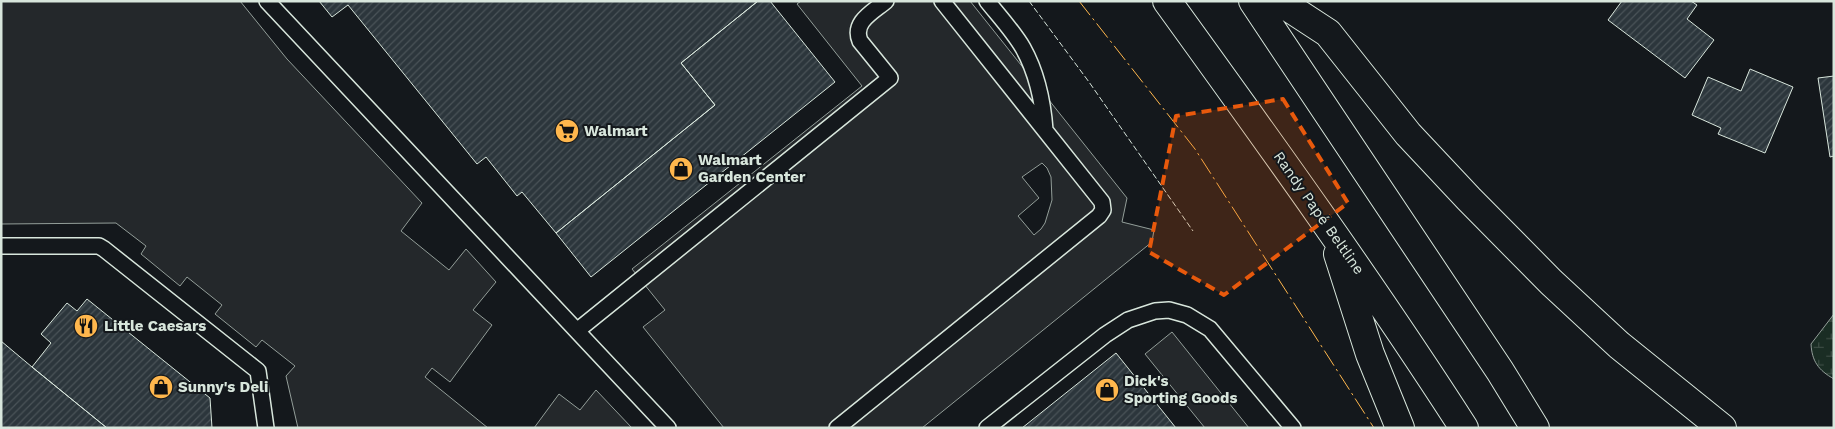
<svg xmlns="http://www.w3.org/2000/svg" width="1835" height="429" font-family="'Work Sans',sans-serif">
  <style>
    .wetland { fill: url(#wetland-marsh); stroke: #939e99 }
    .parking { fill: #24282b; stroke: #939e99; fill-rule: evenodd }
    .building { fill: url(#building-hatch); stroke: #d8e6dc }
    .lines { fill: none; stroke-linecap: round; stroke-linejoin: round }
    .service-casing { stroke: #d8e6dc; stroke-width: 18 }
    .motorway-casing { stroke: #d8e6dc; stroke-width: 30 }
    .service { stroke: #14181c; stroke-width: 15 }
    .motorway { stroke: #14181c; stroke-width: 28 }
    .fence { stroke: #d8e6dc; stroke-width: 1; stroke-dasharray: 6 2.5; stroke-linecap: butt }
    .power { stroke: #ffb74d; stroke-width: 1; stroke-dasharray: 18 4 2.5 4; stroke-linecap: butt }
    .marked { fill: #e8590c; fill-opacity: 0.2; stroke: #e8590c; stroke-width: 4; stroke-dasharray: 10 6; stroke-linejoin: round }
    .labels { text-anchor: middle; stroke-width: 4; stroke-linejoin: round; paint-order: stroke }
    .poi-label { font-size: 15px; font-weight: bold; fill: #d8e6dc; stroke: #14181c; text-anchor: start }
    .street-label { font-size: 15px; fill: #d8e6dc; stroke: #14181c }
  </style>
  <defs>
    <pattern id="wetland-marsh" width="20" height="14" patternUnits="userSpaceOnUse" patternTransform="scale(1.25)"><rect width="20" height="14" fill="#1a2d24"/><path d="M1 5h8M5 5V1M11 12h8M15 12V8" fill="none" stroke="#3b4b43"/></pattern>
    <pattern id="building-hatch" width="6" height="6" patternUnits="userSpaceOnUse" patternTransform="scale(1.25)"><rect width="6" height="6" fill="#2c363c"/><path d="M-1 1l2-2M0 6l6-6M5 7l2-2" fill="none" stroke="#4a5358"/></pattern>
  </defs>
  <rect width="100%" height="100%" fill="#14181c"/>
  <path class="wetland" d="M1834,314V379C1818,370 1812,361 1811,344Z"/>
  <path class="parking" d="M1,1H240L287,59L422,203L401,231L449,270L466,249L496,282L473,310L492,325L450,382L432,368L425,377L488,428H298L286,376L295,366L262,340L256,347L215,314L222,305L187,277L180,286L141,254L146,246L116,223L1,224Z
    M801,1H970L1127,198L1122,222L1154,230L1152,242L922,428H724L643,327L665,310L632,269L862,86L797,4ZM1042,163L1047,168L1051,177L1052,200L1045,223L1041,229L1034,235L1018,216L1039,198L1022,177Z
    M1172,332L1249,428H1205L1145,354Z
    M596,390L632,428H534L559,394L580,410Z"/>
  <path class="building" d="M319,1H758L681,63L715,105L556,233L522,192L517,196L486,157L477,164L348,5L332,17Z
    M758,1H770L835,82L591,277L556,233L715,105L681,63Z
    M1622,1H1691L1697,5L1687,19L1714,40L1685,78L1608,20Z
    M1750,69L1793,87L1765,153L1718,134L1721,128L1692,115L1708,77L1741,91Z
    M1834,76V156L1830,157L1818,78Z
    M87,299L210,398L212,428H107L32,367L51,343L41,334L67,303L77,311Z
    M1,341L32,367L107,428H1Z
    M1116,353L1176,428H1022Z"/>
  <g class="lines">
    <g class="service-casing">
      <path id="service" d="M267,1L668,428
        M987,1C999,16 1013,31 1023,48C1037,73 1043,102 1045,130
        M1,246H99L104,249L258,371L266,428
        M578,330L890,78L860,41C852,22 873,12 886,1
        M837,428L1099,216L1103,210L1102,202L942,1
        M987,428L1105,335L1128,320L1155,311L1169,310L1187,315L1210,329L1293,428"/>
    </g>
    <g class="motorway-casing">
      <path id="motorway" d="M1167,1C1269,142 1370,282 1464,428
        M1253,1L1500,371L1535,428
        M1279,1L1328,33L1408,134L1469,199L1551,282L1619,345L1722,428
        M1338,254L1370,354L1400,428"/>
    </g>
    <use href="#service" class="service"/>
    <use href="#motorway" class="motorway"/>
    <path class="fence" d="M1029,1L1089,82L1193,231"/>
    <path class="power" d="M1079,1L1195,149L1374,428"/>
  </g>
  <path class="marked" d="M1283,99L1348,203L1224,295L1149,252L1176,116Z"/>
  <defs>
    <g id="supermarket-disc" transform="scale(1.25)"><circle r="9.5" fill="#ffb74d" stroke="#14181c"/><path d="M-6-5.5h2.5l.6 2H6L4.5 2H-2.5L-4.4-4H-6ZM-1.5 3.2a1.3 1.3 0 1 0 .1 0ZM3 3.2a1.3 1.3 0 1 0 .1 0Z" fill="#111"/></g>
    <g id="shop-disc" transform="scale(1.25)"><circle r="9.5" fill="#ffb74d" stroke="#14181c"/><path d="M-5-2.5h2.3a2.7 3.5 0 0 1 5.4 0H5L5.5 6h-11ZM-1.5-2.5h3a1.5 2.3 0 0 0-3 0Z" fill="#111"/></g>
    <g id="restaurant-disc" transform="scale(1.25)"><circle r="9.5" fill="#ffb74d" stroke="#14181c"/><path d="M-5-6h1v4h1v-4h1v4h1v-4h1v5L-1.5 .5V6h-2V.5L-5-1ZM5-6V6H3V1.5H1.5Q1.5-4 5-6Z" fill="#111"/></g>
  </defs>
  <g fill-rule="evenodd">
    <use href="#supermarket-disc" x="567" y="131"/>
    <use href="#shop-disc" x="681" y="169"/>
    <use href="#restaurant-disc" x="86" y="326"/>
    <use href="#shop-disc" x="161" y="387"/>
    <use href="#shop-disc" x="1107" y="390"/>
  </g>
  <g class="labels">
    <g class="poi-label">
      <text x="584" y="136">Walmart</text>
      <text x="698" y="165">Walmart<tspan x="698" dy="17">Garden Center</tspan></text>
      <text x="104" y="331">Little Caesars</text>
      <text x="1124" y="386">Dick's<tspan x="1124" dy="17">Sporting Goods</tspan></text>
      <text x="178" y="392">Sunny's Deli</text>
    </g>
    <g class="street-label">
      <text transform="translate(1319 213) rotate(55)" y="5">Randy Papé Beltline</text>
    </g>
  </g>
  <rect width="1835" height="429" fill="none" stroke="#d8e6dc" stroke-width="5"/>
</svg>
